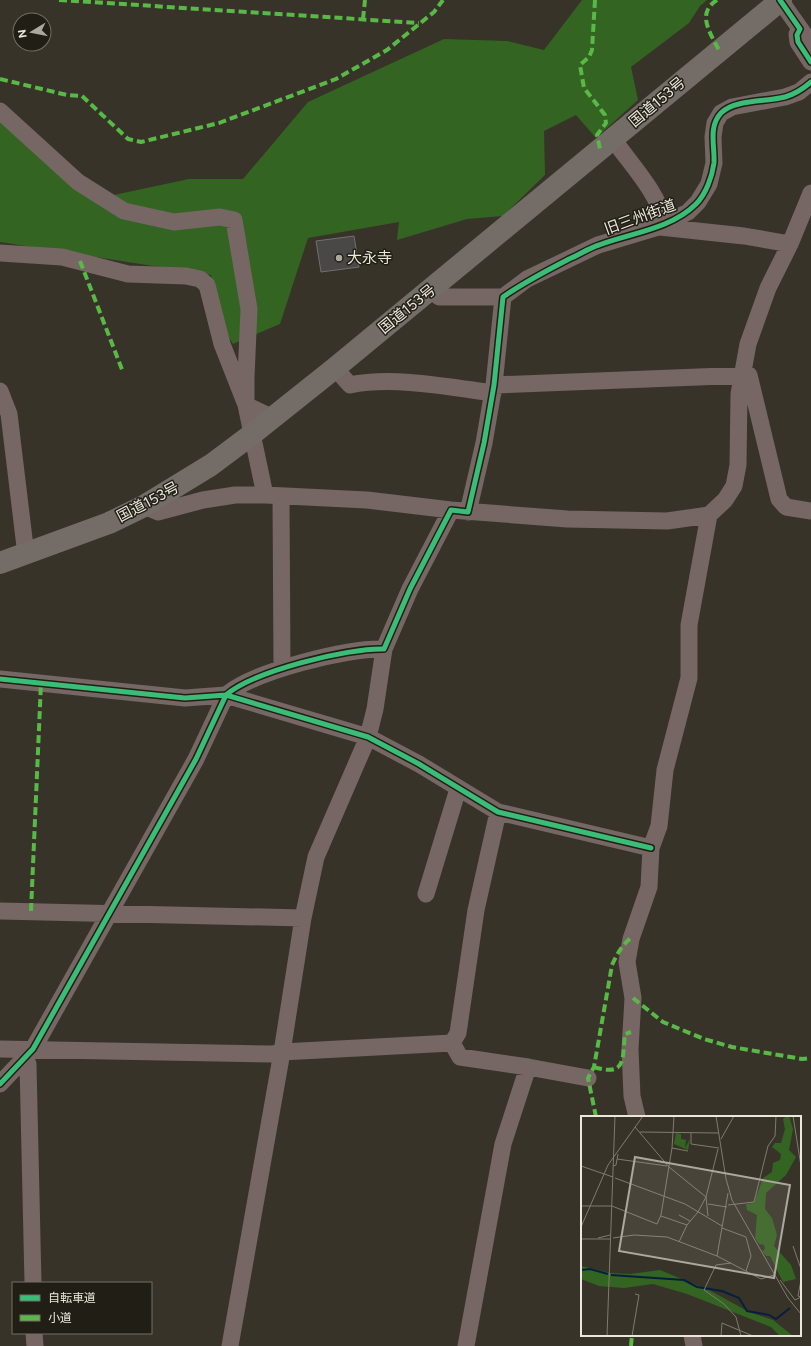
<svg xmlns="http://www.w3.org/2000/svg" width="811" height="1346" font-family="Figtree,'Noto Sans JP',sans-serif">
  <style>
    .forest { fill: #346421 }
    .building { fill: #4a4847; stroke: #706f6f }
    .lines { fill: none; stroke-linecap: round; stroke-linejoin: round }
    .minor { stroke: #766664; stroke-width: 17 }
    .highway { stroke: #736c67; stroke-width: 22 }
    .quiet { stroke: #58b947; stroke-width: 4; stroke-dasharray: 8 4; stroke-linecap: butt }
    .cycleway-casing { stroke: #211e15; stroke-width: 8 }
    .cycleway { stroke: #3abd76; stroke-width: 5 }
    .poi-dot { fill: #aca89d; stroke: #211e15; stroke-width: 1.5 }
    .labels { text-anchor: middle; stroke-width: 3; stroke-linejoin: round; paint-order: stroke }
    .street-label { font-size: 15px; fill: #ebe7db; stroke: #211e15 }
    .poi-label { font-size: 15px; fill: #ebe7db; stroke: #211e15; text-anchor: start }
    .inset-river { fill: none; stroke: #071f3e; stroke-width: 2 }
    .inset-road { fill: none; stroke: #7f7b70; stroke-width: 1 }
    .view { fill: #aca89d; fill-opacity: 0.15; stroke: #aca89d; stroke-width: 2 }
    .inset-edge { fill: none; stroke: #ebe7db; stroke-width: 2 }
  </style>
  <rect width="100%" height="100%" fill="#373329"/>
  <path class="forest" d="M582,0H707L700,6L689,23L631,67L638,100L596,138L576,115L544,131L545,175L503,216L467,219L397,240L399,222L308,238L280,324L233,344L221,326L211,275L0,242V119L109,196L189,179H243L308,102L444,39L507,41L544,50Z"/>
  <path class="building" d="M354,236L359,267L321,272L316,241Z"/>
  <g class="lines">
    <path class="minor" d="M780,0L811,44
      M797,34L798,42L811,62
      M0,111L78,182L124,211L174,222L220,217L234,220L249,309L246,377V405L273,418
      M613,139C632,166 657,191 665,223
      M660,227L744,236L790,244
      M0,253L62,257L128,274L186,276L200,279L207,285L222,344L246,405L265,495
      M431,289L439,297H503L527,279L598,245L658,227L688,212L698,202L709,184L714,163L713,137L715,123L721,113L732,107L785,97L799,92L811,82
      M335,368L350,385C393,376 449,387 493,393
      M494,385L749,375L779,499L786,507L811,511
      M0,391L9,414L26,555
      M281,496L282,668
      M144,506L158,512L203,500L235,495H265L367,500L451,510L567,519L667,521L709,515L725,500L734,486L738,465L739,394L748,344L768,288L790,244L811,193
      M468,512L484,443L494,385L503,297
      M0,679L185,698L226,695L368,737L419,764L498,812L651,848
      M426,894L458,789
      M0,911L303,918
      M452,1043L460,1057L528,1067L503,1144L466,1346
      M452,1043L458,1033L476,910L498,812
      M0,1049L272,1054L282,1052L452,1043
      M24,1058L28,1064L33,1283
      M528,1067L588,1078
      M0,1084L33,1049L196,759L226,695C254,671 347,648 384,649
      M637,1117L632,1096L630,1049L633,998L627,962L631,939L649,887L651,848L659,826L665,770L689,678V625L709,515
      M34,1333L35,1346
      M692,1335L694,1346
      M230,1346L282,1052L303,918L316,857L368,737L375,709L384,649L410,589L451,510"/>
    <path class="highway" d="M0,563L109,523L144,506L211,465L251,435L335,368L781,0"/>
    <path class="quiet" d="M59,0L419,23
      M595,0L592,50L589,57L580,65L584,88L605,115L606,123L597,135L600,149
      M717,0C696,13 710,33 719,50
      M363,19L365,0
      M0,79L67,95L82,96L128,139L141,142L219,123L336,79L387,50L434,12L443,0
      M80,261L123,372
      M31,911L41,683
      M633,998L663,1022L704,1039L732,1047L802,1059L811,1058
      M594,1067C627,1077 622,1059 625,1034L631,1032
      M596,1117L588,1078L594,1067L612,965C617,954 622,945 632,937
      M631,1346L632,1335"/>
    <g class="cycleway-casing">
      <path id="cycleway" d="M780,0L800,29L797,35L798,42L811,62
        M0,679L185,698L226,695L368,737L419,764L498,812L651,848
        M0,1084L33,1049L196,759L226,695C254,671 347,648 384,649L410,589L451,510L468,512L484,443L494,385L503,297C524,282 546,271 569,259C579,255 589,248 599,245C631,233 671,229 696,204C706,194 712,177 714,163C715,146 708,127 721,113C735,99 767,102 785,97C796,94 803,89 811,82"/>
    </g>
    <use href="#cycleway" class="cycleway"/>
  </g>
  <circle class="poi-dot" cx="339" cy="258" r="4"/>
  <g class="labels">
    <g class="street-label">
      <text transform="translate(657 102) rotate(-40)" y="5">国道153号</text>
      <text transform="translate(640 217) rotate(-20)" y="5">旧三州街道</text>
      <text transform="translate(407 309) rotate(-39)" y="5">国道153号</text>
      <text transform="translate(148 502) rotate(-28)" y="5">国道153号</text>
    </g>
    <g class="poi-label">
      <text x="347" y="263">大永寺</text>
    </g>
  </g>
  <g transform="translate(581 1116)">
    <rect width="220" height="220" fill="#373329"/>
    <path d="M205,0H208L212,13L208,34L215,41L205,59L185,77L184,93L191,102L196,119L193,130L210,149L215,163L202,166L189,140H185L181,135L184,133L183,129L178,128L174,122L176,99L166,94L165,88L173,87L182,62L191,56L192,47L199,44L200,38L191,31L194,27H200L204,13L202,3ZM95,17L100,18V23L105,24L104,32L109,23L107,34L93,28ZM0,150L30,157L49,158L79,154L130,175L168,196L192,204L212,220H199L190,211L106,178L72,168L43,172L18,170L0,163Z" fill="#346421"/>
    <path class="inset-river" d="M0,154L9,153L27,158M30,159L103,164L116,171L141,175L158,182L166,195L188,199L195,203L209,192"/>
    <path class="inset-road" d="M135,0L145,63L151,84L207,182L220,198M212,0L220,50M54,11L88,51L125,81L127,100M59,16L138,17M110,17V28L138,32M140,23L153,0M91,32L107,35M36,43L86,50M0,50L32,61M32,50L35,49L37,38M34,62L104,88L141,110M147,77L136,140L180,163L193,159M127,88L146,91M147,89L173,86L187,30L194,20L195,0M0,90H31L76,108L80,99L91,32L93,0M98,99L109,105M80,100L106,109M0,111L27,49L62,0M141,112L165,121L170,140L165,155M17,122L29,119M32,122L53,119L86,121L136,140M0,123H29M98,126L106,109L117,96L125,81L137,33M212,130L220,153M150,147L135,149L123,174L143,188L155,201L160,220M199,164L214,184L220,181M220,181L217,180L220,164M26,220L34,0M51,220L58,179L54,178M140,220L141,207L172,220"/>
    <path class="view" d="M54,41L209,69L193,162L38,135Z"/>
    <rect width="220" height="220" class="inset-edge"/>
  </g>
  <rect x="12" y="1282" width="140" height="52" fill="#211e15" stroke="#726e64"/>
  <rect x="20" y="1295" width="20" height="6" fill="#3abd76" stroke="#726e64"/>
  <text x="48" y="1302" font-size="12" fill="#ebe7db">自転車道</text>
  <rect x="20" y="1315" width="20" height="6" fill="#58b947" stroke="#726e64"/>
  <text x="48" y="1322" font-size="12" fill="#ebe7db">小道</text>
  <g transform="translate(32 32) rotate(260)"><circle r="19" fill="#211e15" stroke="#726e64"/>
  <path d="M0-3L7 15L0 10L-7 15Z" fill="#aca89d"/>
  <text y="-6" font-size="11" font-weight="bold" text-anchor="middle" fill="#ebe7db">N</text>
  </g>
</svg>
